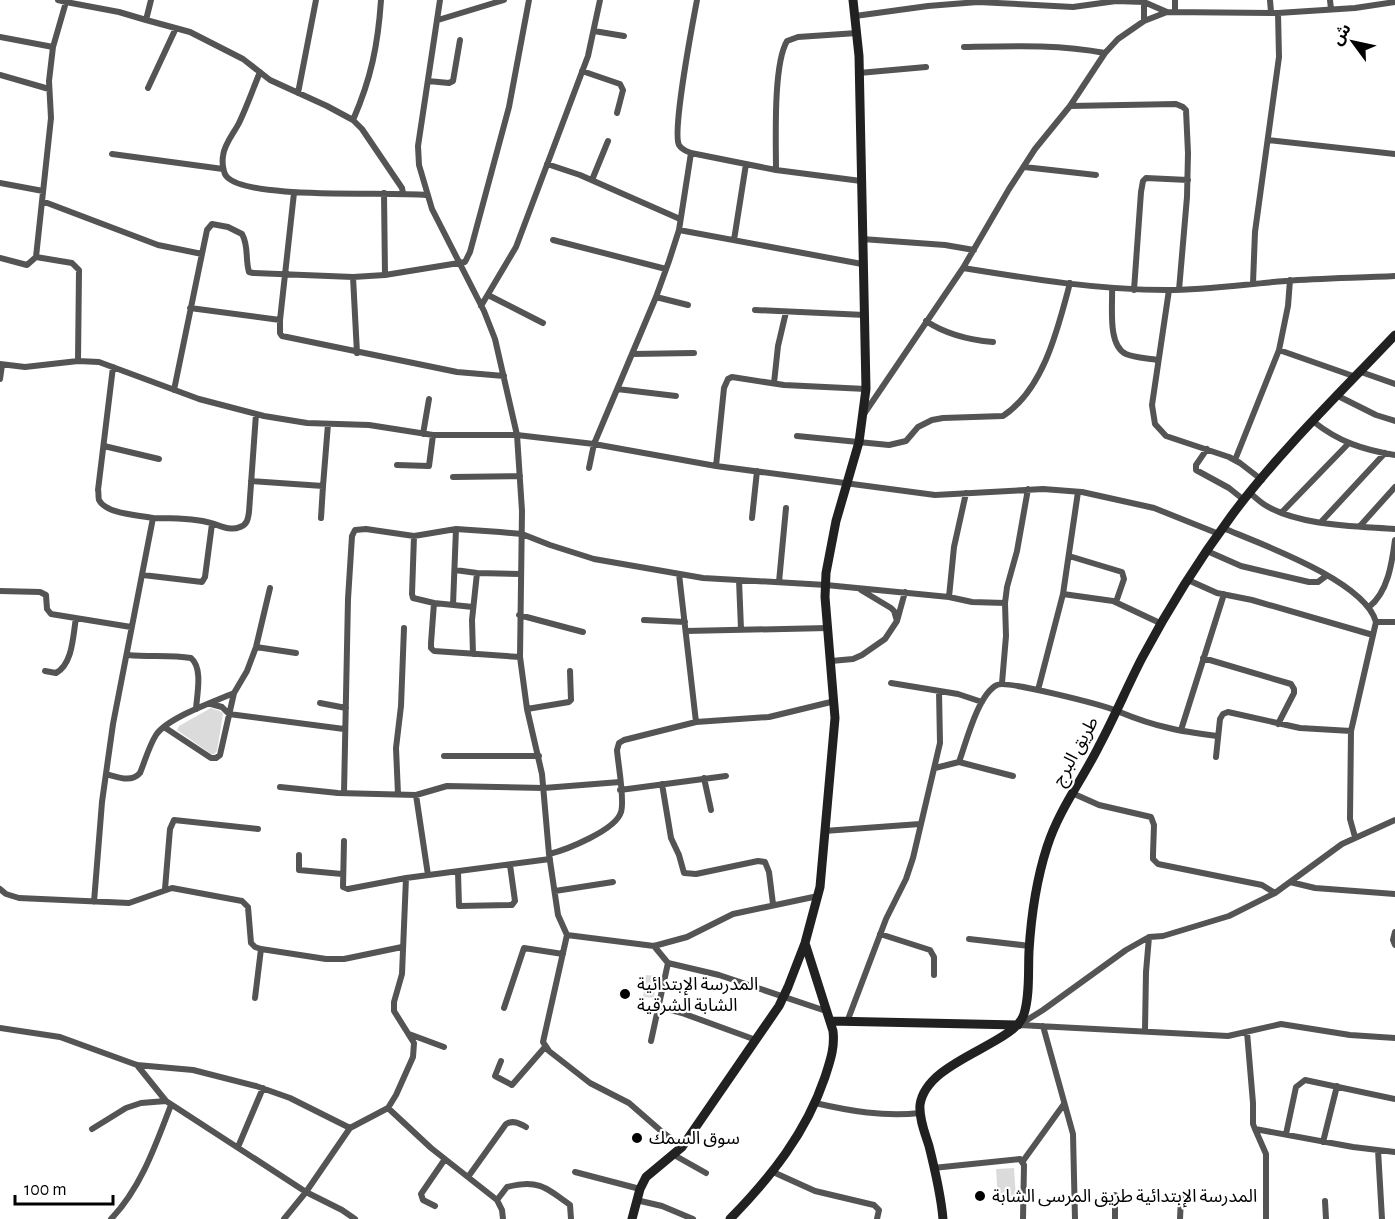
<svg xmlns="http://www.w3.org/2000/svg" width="1395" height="1219" font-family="'Alegreya Sans','Noto Sans Arabic',sans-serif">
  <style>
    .green { fill: #dbdbdb }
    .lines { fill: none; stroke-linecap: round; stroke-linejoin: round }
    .street { stroke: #545454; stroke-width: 6 }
    .secondary { stroke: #212121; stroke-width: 9 }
    .poi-dot { fill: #000; stroke: #fff; stroke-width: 2 }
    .labels { text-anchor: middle; stroke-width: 4.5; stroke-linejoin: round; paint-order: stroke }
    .street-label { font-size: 18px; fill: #000; stroke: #fff }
    .poi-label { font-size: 18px; fill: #000; stroke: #fff; text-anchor: start }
  </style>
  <rect width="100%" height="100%" fill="#fff"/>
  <path class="green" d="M211,708L222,712L223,714L217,751L214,754H211L177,730L179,726Z
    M646,975L657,976L654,998L643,997Z
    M1014,1168L1016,1198L998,1199L996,1169Z"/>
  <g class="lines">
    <path class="street" d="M58,0L66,2L53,47L49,81L51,118L36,257L72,263L79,270L78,361
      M151,0L146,20L190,32L243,59L270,80L327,106L353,120L362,129L402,188L403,193
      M440,0L418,146L419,165L432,209L484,311L495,339L517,435L522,511L520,657L527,709L542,774L549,854L558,915L567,935L543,1042L549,1051L590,1083L629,1103L660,1130L682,1147
      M697,0C693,21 672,132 679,145C682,150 686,151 691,153L776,170L861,181
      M1175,0V11
      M1270,0L1271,12
      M1330,0L1331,9
      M66,2L119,12L146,20
      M855,16L928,6L978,2L1073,7L1116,1L1144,2V0
      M438,20L504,0
      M1144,21V2L1167,12
      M594,31L624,36
      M0,37L53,47
      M964,47C1011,46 1059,44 1105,53
      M582,71L620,84L623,90L617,113
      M260,72C253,89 247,106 239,123C234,133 224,144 223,156C222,162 223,173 227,177C249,200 389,191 426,195
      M859,73L926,67
      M0,75L49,89
      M428,81L449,83L453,81L460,40
      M148,88L176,28
      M298,93L316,0
      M1070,106L1176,104L1183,107L1186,110L1188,153L1187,197L1179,290
      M353,120C371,79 378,45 381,0
      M1268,140L1395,154
      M112,154L223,169
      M547,164L580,175L680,219
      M1024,167L1096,175
      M776,170C776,140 773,65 787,41L798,37L857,33
      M592,180L608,141
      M0,183L43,191
      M294,193L280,320V333L282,336L457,372L504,376
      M384,193L385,275
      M42,201L158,245L202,254L174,390
      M679,230L862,264
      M862,239L945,245L974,250
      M553,240L666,269
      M734,240L746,164
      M202,254L207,230L212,224L228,227L242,234C249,246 245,259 249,272L253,273L353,277L385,275L465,262L470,252L509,107L529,0
      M0,258L27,265L36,257
      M963,268C1031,279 1099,290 1167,290C1207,290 1246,284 1286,281C1322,278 1359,278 1395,276
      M353,277L357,353
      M1253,283L1255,232L1279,57L1278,13
      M1112,288C1113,305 1107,345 1126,354C1135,358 1148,358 1158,360
      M1134,290L1141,192L1143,181L1146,178L1188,180
      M1169,290L1152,405L1155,424L1166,436L1229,457L1240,463L1262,480
      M488,295L543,323
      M656,297L688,305
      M481,306L516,247L588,56L600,0
      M190,308L280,320
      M755,310L865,315
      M926,321C947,335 969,340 993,342
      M1279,350L1356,377
      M632,354L694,353
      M0,364L25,367L78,361L99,362L199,399L264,416L307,423L369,425L433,435H517L594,444L716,466L935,495L1043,489L1082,492L1154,508L1219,534
      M1361,372L1395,384
      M0,379L2,365
      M774,383L778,346L786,312
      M617,389L676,396
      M1338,396L1376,415L1395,421
      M864,414L963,268L1009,189L1035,149L1070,106L1105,53L1118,39L1144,21L1167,12L1278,13L1355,8L1395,2
      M1314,422C1339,442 1364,450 1395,455
      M423,434L429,399
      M797,436L889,445L906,441L918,427L932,420L943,418L1003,416C1044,389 1058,328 1070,283
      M104,446L159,459
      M1207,449L1196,465V470L1229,488L1244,500
      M1235,460L1279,350L1288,306L1290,280
      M397,465L429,466L433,435
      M716,466L724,388L728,379L732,377L784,385L866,389
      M589,468L594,444L656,297L669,261L679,230L691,153
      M453,477L520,476
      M251,481L323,486L321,518
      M323,486L328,424
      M1250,493C1255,497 1260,502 1265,505C1299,526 1356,526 1395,529
      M1282,512L1348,444
      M153,518C171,518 190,518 207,522C218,524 229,532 240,527C247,525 248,519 249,512L256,414
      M752,518L757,471
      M1321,522L1385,453
      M1360,526L1395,487
      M1223,528C1261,544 1365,581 1376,622L1351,731L1350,819L1355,837
      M414,536L456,529L500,532L522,534L550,545L594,559L703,578L826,585L949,597L972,602L1005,603L1006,636L1002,683
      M1207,551L1241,566L1309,582H1318L1326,576
      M1069,556L1122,572L1124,579L1116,602
      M455,570L477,573
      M679,574L696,722
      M143,575L202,582L205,577L212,524
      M739,580L741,629
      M1188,580L1217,593L1252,600L1373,635
      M779,582L786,508
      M861,590L891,608L894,611L897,621
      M0,591L40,592L46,595L47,609L51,614L131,627
      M1063,594L1113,601L1162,624
      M949,597L954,547L966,493
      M434,603L473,607
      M1005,603L1007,587L1017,551L1028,489
      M453,605L456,529
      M1369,607C1388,592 1392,563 1395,540
      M519,615L583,632
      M644,620L685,622
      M1376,622H1395
      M686,631L828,628
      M256,647L296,653
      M473,654L472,620L477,573L521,574
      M128,655C149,657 170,655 191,658C203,668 197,694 196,709
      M1203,658L1291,684L1294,689V693L1278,724
      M831,661L853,659L862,655L885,639L897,621L905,592
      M45,671L56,673C73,664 73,635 76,618
      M891,683L958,694L982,702
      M1038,690L1063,594L1078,492
      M320,703L346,708
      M211,704L222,707L229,714L344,729
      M527,709L569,702L571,700L570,671
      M164,727L211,758H216L220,755L234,693L247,671L256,647L270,588
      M1181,730L1224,594
      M444,756H539
      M1216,757L1220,719L1223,714L1228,712L1300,728L1351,731
      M959,762C966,743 978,694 997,685C1006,680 1103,705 1117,711C1134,718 1150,724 1169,728C1185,732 1202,734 1218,736
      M935,768L959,762L1013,776
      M106,774C118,777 131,783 140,773C145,761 149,746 156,735C167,718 215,701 234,693
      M704,778L711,810
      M662,784L671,838L679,855L684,873L696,874L758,861L765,862L769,872L773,904
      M280,787L338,793L416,795L447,786L544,788L620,782
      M620,790L726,776
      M344,793L348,599L352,536L355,530L366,529L414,536L412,594L413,598L434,603L431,643V648L434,651L520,657
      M1072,793L1099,805L1151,817L1154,825L1153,854V859L1158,864L1262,885L1275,893
      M398,794L396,748L401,706L404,628
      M416,795L428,875
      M824,831L920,824
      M344,841L343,887L348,889L406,878
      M549,854C566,850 616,830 621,812C625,800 618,764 617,750L619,743L624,740L696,722L769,717L835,701
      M299,855V870L342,874
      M458,872L459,906L512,905L515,901L510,865
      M1290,882L1315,888L1395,894
      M0,889L6,894L19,898L129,903L172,888L242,901L248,907L251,943L255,947L261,949L326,959H344L402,947
      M165,889L170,829L174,820L258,829
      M555,891L613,882
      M94,902L102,802L113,724L153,518C139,515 106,514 99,500C98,497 99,493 98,490L113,367
      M1395,932L1393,940L1395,945
      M880,934L930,950L934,957V975
      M567,935L654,946L687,937L733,914L818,896
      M969,939L1030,946
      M654,946L668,963L719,975L826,1011
      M255,998L261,949
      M660,1007L682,1013L756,1040
      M504,1008L524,948L563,954
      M847,1022L886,919L906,879L913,858L940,743L939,691
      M1019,1025L1043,1010L1126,950L1149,937L1163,936L1229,916L1275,893L1342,844L1395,820
      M1019,1025L1228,1036L1281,1024L1350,1035L1395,1038
      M1043,1026L1073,1134L1075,1219
      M0,1028L60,1037L137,1065L193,1070L256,1086L290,1098L350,1128
      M1145,1030L1146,972L1149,937
      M1247,1032L1253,1103V1124L1255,1129L1353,1147L1395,1152
      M409,1034L444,1047
      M651,1041L668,963
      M501,1061L495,1076L512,1085L545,1047
      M137,1065L166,1101L306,1192L342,1210L355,1219
      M815,1103C850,1111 884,1117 920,1113
      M388,1108L431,1148L497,1200L502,1210L503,1219
      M92,1129L126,1108L141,1103L166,1101
      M1255,1129L1266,1154V1219
      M1286,1134L1296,1087L1305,1080L1395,1099
      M1323,1142L1337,1086
      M238,1147L263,1088
      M1378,1150L1382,1219
      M674,1155L706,1173
      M1023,1161L1064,1104
      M933,1168L1020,1159L1024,1165L1023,1219
      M575,1172L640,1189
      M773,1172L815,1191L874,1205L879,1210L877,1219
      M468,1177L506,1124C513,1120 519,1123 526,1127
      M497,1200L507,1187C537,1179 546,1187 570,1205L571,1219
      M636,1200L662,1206L693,1219
      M1325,1201L1326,1219
      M435,1206L423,1200L421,1194L445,1159
      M111,1219C141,1188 156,1144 171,1105
      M284,1219L306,1192L350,1128L388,1108L396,1095L413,1057L414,1043L394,1011V1002L402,974L406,878L550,859
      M1115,1219V1195
      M1180,1219L1181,1198"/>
    <path class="secondary" d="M830,1021L1018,1025
      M632,1219L640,1189L646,1177L682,1147L779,1006L788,987L805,943L820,887L835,718L825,597L826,573L836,521L859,442L866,389L859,56L853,0
      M730,1219C771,1177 806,1133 825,1077C830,1061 835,1048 833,1031L805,943
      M943,1219C941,1195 935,1170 929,1146C925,1133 919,1119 920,1105C926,1060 1015,1045 1024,1014C1030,995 1028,971 1029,951C1031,918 1037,878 1047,847C1059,809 1083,779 1100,744C1115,716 1127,687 1142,658C1168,609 1198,561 1232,515C1279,452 1340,393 1395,335"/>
  </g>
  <g class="poi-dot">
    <circle cx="625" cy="994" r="6"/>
    <circle cx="637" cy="1138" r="6"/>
    <circle cx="980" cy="1196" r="6"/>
  </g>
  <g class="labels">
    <g class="street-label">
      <text transform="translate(1075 751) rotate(-61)" y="6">طريق البرج</text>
    </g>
    <g class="poi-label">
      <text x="637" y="990">المدرسة الإبتدائية<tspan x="637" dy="21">الشابة الشرقية</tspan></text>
      <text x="649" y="1144">سوق السمك</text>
      <text x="992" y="1202">المدرسة الإبتدائية طريق المرسى الشابة</text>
    </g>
  </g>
  <g transform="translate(1353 42) rotate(303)" stroke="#ffffff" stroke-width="4.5" paint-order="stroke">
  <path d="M0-4.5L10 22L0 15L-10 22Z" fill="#000000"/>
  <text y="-9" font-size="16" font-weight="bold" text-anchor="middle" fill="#000000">ش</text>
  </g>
  <path d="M15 1195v9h98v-9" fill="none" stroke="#000000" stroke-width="3"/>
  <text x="24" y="1195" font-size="18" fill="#000000" stroke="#ffffff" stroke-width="4.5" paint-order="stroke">100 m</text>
</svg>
